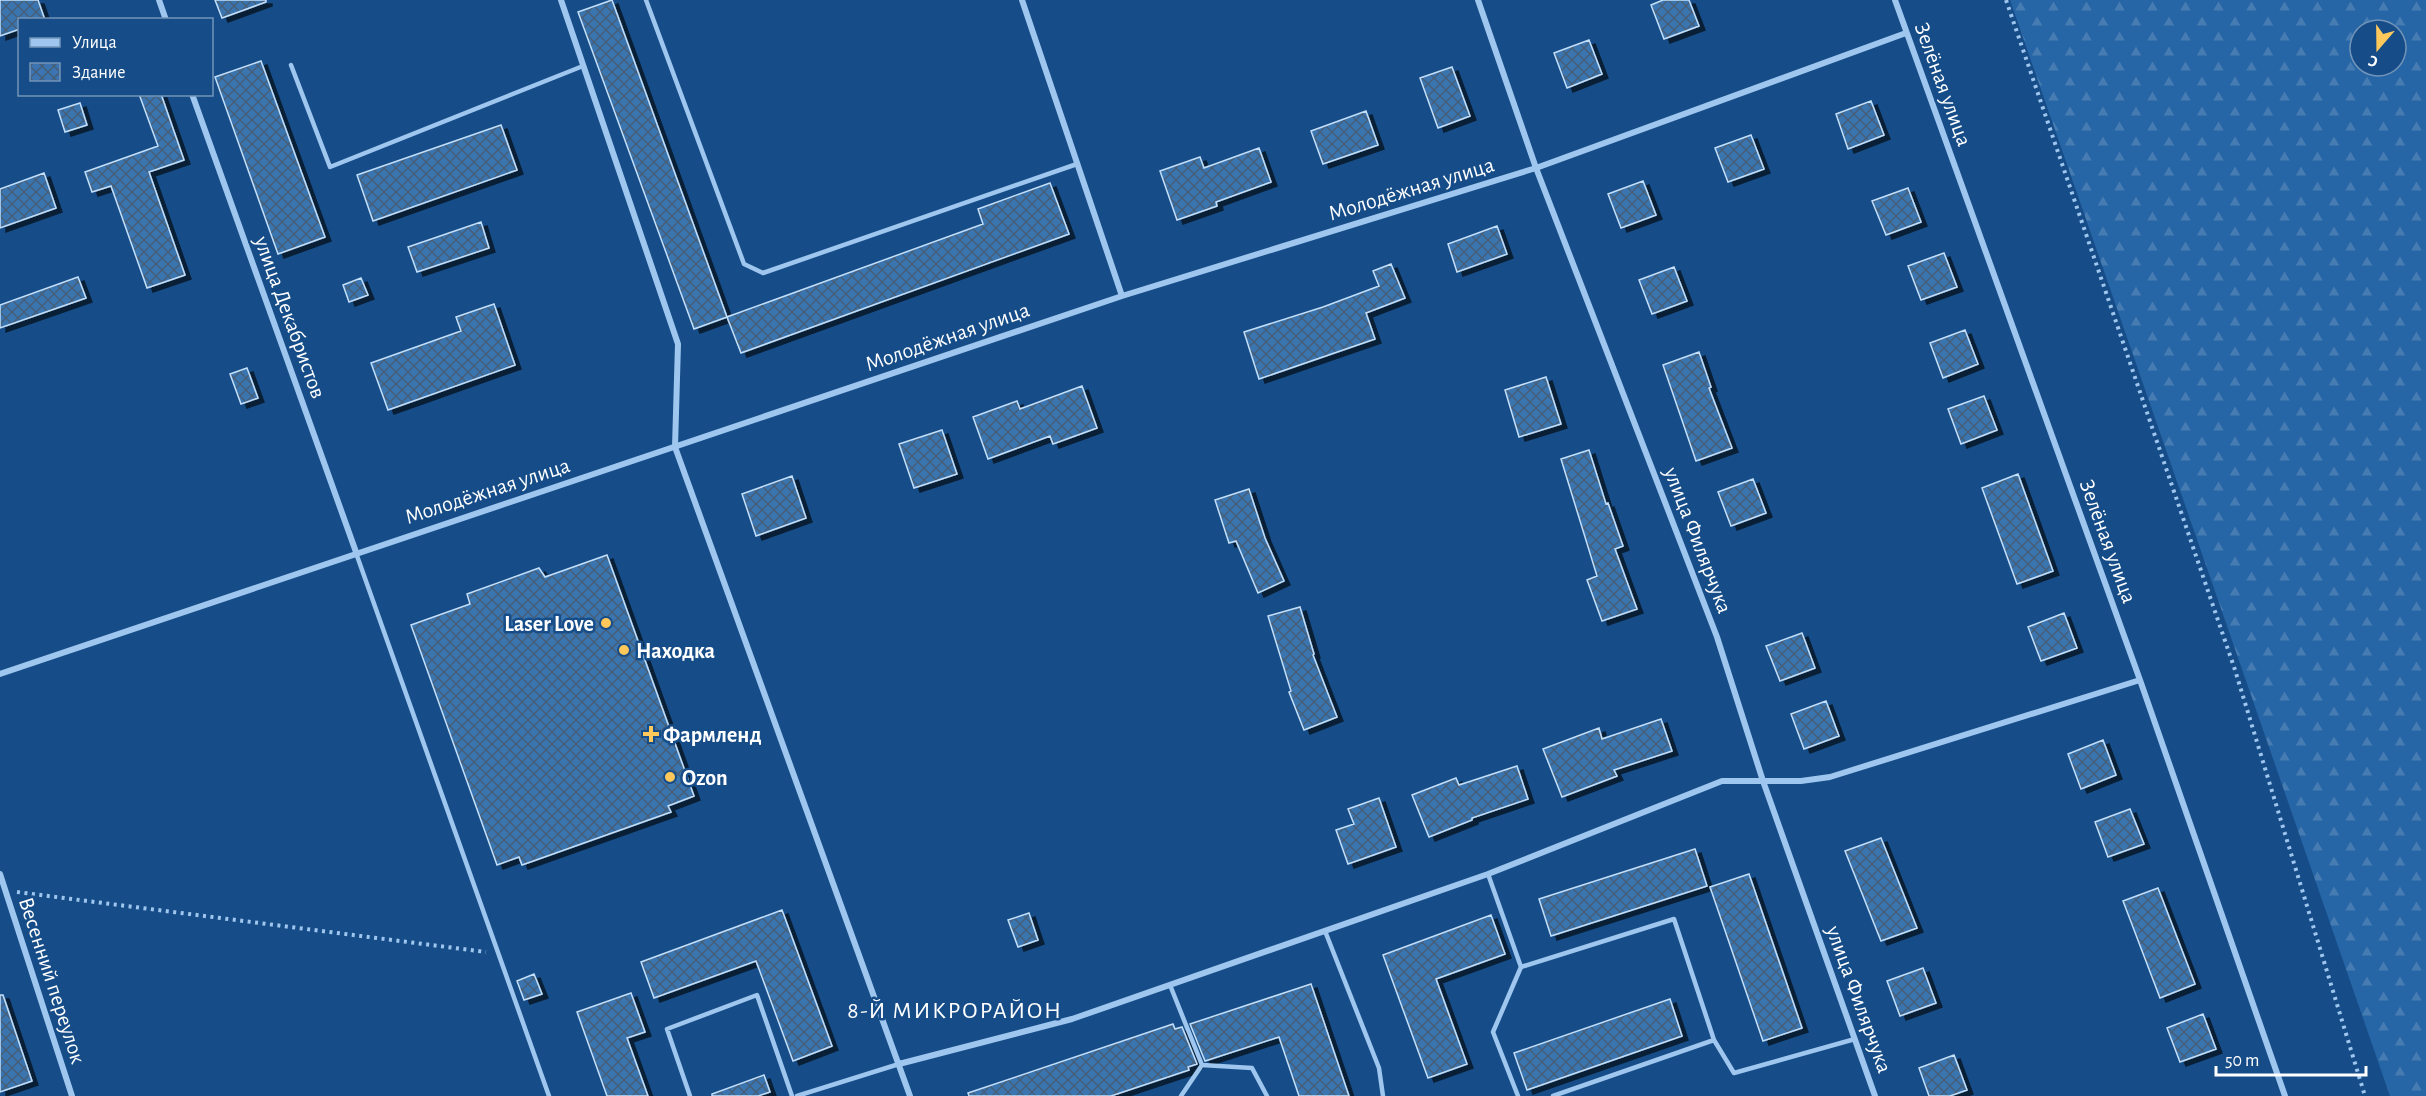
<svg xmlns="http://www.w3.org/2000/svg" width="2426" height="1096" font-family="'Alegreya Sans',sans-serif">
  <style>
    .forest { fill: url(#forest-firs); fill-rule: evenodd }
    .building { fill: url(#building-cross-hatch); stroke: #c3dffa; stroke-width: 1.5; filter: url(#shadow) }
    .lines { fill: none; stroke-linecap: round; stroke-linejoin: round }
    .path { stroke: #9ec6ee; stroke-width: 4; stroke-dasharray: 3 4.5; stroke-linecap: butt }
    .service { stroke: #9ec6ee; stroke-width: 4.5 }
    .minor { stroke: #9ec6ee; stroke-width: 6 }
    .poi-dot { fill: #ffc85b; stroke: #164d88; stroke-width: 2 }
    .labels { text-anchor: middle; stroke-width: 5; stroke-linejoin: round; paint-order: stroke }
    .street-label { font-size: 22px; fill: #fff; stroke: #164d88 }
    .poi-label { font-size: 22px; font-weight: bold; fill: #fff; stroke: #164d88; text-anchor: start }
    .neighbourhood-label { font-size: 24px; letter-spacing: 1.5px; fill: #fff; stroke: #164d88 }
  </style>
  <defs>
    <pattern id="forest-firs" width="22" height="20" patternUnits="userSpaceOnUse" patternTransform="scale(1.5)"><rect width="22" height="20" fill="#2665a6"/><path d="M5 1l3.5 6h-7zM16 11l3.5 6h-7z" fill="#477cb3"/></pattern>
    <pattern id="building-cross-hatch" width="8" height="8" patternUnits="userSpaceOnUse" patternTransform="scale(1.5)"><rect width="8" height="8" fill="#3b74b0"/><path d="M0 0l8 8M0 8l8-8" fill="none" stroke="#445e79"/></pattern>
    <filter id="shadow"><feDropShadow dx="6" dy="4" stdDeviation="0" flood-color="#0009"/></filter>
  </defs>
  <rect width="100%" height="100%" fill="#164d88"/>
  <path class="forest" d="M2010,0H2426V1096H2390ZM2360,30H2396V66H2360Z"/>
  <path class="building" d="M0,0H38L45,20H20V29L0,36Z
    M215,0H266V2L222,18Z
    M612,0L727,317L694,329L578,12Z
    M1663,0H1689L1699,26L1664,39L1651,5Z
    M1589,40L1602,74L1567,88L1554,53Z
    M261,61L325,237L278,254L215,77Z
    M1452,67L1470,116L1438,128L1420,78Z
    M139,94H161L184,160L149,172L185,275L147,288L111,186L92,192L85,172L158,146Z
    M1871,101L1884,135L1848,149L1836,114Z
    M80,103L87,125L65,132L58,110Z
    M1366,111L1378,145L1323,164L1311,131Z
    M501,125L517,170L373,221L357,175Z
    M1751,135L1764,169L1728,182L1715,148Z
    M1259,148L1271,182L1216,202L1217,206L1177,220L1160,171L1200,157L1204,168Z
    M44,173L56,208L0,228V189Z
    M1643,181L1656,215L1621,228L1608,194Z
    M1050,183L1069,234L741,353L727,317L983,224L978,209Z
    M1908,188L1921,222L1886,235L1872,201Z
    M481,222L489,248L417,272L408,247Z
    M1497,226L1507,254L1457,272L1448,244Z
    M1944,253L1957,287L1921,300L1908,266Z
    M1391,264L1405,298L1366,313L1375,339L1259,379L1244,332L1323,307L1379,286L1373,271Z
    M1674,267L1687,301L1652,314L1639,280Z
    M78,277L86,298L0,328V305Z
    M361,278L368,295L349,302L343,285Z
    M494,304L515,365L388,410L371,363L461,331L456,317Z
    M1965,330L1978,364L1943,378L1930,343Z
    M1699,352L1711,387L1709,388L1732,448L1696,461L1663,365Z
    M247,368L258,398L241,404L230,374Z
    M1546,377L1561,424L1519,437L1505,390Z
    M1082,386L1097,428L1053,444L1050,436L988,459L973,417L1017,401L1020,409Z
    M1984,396L1997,430L1961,444L1948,409Z
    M942,430L957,474L914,488L899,444Z
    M1589,450L1606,504L1608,503L1623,546L1615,549L1637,609L1602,621L1587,580L1597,576L1561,459Z
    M2018,474L2053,571L2017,584L1982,488Z
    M792,476L806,518L756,536L742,494Z
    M1753,479L1766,513L1731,526L1718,492Z
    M1249,489L1265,538L1284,581L1258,593L1236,541L1229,543L1215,500Z
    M607,555L694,796L668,806L671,812L522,865L519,857L497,865L411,625L470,604L467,594L539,568L545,577Z
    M1300,607L1314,654L1313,655L1337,717L1304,730L1289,692L1291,691L1268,616Z
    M2064,613L2077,648L2041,661L2028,627Z
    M1802,633L1815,668L1780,681L1766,646Z
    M1826,701L1839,736L1804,749L1791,714Z
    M1661,719L1672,751L1614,770L1617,776L1562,797L1543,749L1599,728L1602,739Z
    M2103,740L2116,775L2081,789L2068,754Z
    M1517,766L1528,799L1472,818V820L1429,837L1412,795L1456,778L1459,785Z
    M1379,798L1396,847L1348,864L1336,830L1354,824L1348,809Z
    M2130,809L2144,844L2108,857L2095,822Z
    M1881,838L1917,928L1881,941L1845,851Z
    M1695,849L1707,886L1551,936L1539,899Z
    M1749,874L1802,1028L1763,1041L1710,887Z
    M2158,888L2195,984L2160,998L2123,901Z
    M782,910L832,1046L793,1061L756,961L654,998L641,962Z
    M1029,913L1038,940L1018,947L1008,920Z
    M1491,915L1505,954L1436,979L1467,1064L1428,1078L1383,955Z
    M1923,968L1936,1003L1900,1016L1887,981Z
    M534,974L542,994L524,1000L517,981Z
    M1311,984L1349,1096H1299L1279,1037L1205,1061L1190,1024Z
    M631,993L645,1032L627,1038L648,1096H607L577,1012Z
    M0,995H3L32,1081L0,1092Z
    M1670,999L1682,1036L1527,1090L1514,1053Z
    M2203,1014L2216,1049L2180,1062L2167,1028Z
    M1173,1024L1175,1029L1182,1027L1197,1064L1188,1067L1189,1070L1111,1096H969L968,1093Z
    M1954,1055L1967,1090L1950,1096H1929L1919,1068Z
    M764,1075L770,1092L758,1096H712V1094Z"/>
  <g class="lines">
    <path class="path" d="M2006,0L2235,670L2365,1096
      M17,892L486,952"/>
    <path class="service" d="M646,0L744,264L763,273L1077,164
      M291,65L330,167L583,66
      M356,553L549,1096
      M1488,874L1521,967L1493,1032L1518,1096
      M1325,931L1379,1068L1383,1096
      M1521,967L1674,919L1714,1040
      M1170,985L1202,1065L1181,1096
      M1202,1065L1252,1068L1267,1096
      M690,1096L667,1029L757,995L792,1096
      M797,1096L899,1064
      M1553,1096L1714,1040L1734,1073L1855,1039"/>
    <path class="minor" d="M159,0L166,20
      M561,0L678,344L675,447L910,1096
      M1022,0L1122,296
      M1478,0L1536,168L1717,637L1763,781L1875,1096
      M1895,0L2140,680L2285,1096
      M192,94L356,552
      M0,674L1122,296L1536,168L1906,33
      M0,874L72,1096
      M899,1064L1072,1019L1488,874L1722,781H1801L1830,777L2140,680"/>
  </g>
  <g class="poi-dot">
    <circle cx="606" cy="623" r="6"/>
    <circle cx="624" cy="650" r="6"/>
    <path d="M648 725h6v6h6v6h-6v6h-6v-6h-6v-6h6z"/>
    <circle cx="670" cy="777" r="6"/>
  </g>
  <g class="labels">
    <g class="street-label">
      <text transform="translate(1944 84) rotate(70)" y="8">Зелёная улица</text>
      <text transform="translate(1411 188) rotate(-17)" y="8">Молодёжная улица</text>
      <text transform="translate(291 317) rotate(70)" y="8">улица Декабристов</text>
      <text transform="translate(947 336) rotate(-19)" y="8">Молодёжная улица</text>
      <text transform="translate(487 490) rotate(-18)" y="8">Молодёжная улица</text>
      <text transform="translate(1699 540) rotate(69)" y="8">улица Филярчука</text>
      <text transform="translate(2109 541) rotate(70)" y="8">Зелёная улица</text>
      <text transform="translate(53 980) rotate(72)" y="8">Весенний переулок</text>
      <text transform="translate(1860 999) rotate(70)" y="8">улица Филярчука</text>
    </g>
    <g class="poi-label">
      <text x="594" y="631" text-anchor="end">Laser Love</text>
      <text x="636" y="658">Находка</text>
      <text x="663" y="742">Фармленд</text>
      <text x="682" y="785">Ozon</text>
    </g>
    <g class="neighbourhood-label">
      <text x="955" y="1018">8-Й МИКРОРАЙОН</text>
    </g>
  </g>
  <rect x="18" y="18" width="195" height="78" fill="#164d88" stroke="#7394b8" stroke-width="1.5"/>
  <rect x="30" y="38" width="30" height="9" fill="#9ec6ee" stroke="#7394b8" stroke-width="1.5"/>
  <text x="72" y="48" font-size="18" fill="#ffffff">Улица</text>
  <rect x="30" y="63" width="30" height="18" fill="url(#building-cross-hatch)" stroke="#7394b8" stroke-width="1.5"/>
  <text x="72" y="78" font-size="18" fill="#ffffff">Здание</text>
  <g transform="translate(2378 48) rotate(200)"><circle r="28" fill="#164d88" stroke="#7394b8" stroke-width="1.5"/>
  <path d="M0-4.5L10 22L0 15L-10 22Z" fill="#ffc85b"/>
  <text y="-9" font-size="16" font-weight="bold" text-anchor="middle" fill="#ffffff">С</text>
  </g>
  <path d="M2216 1066v9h150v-9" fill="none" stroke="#ffffff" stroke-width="3"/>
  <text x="2225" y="1066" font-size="18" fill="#ffffff" stroke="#164d88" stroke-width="4.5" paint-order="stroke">50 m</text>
</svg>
